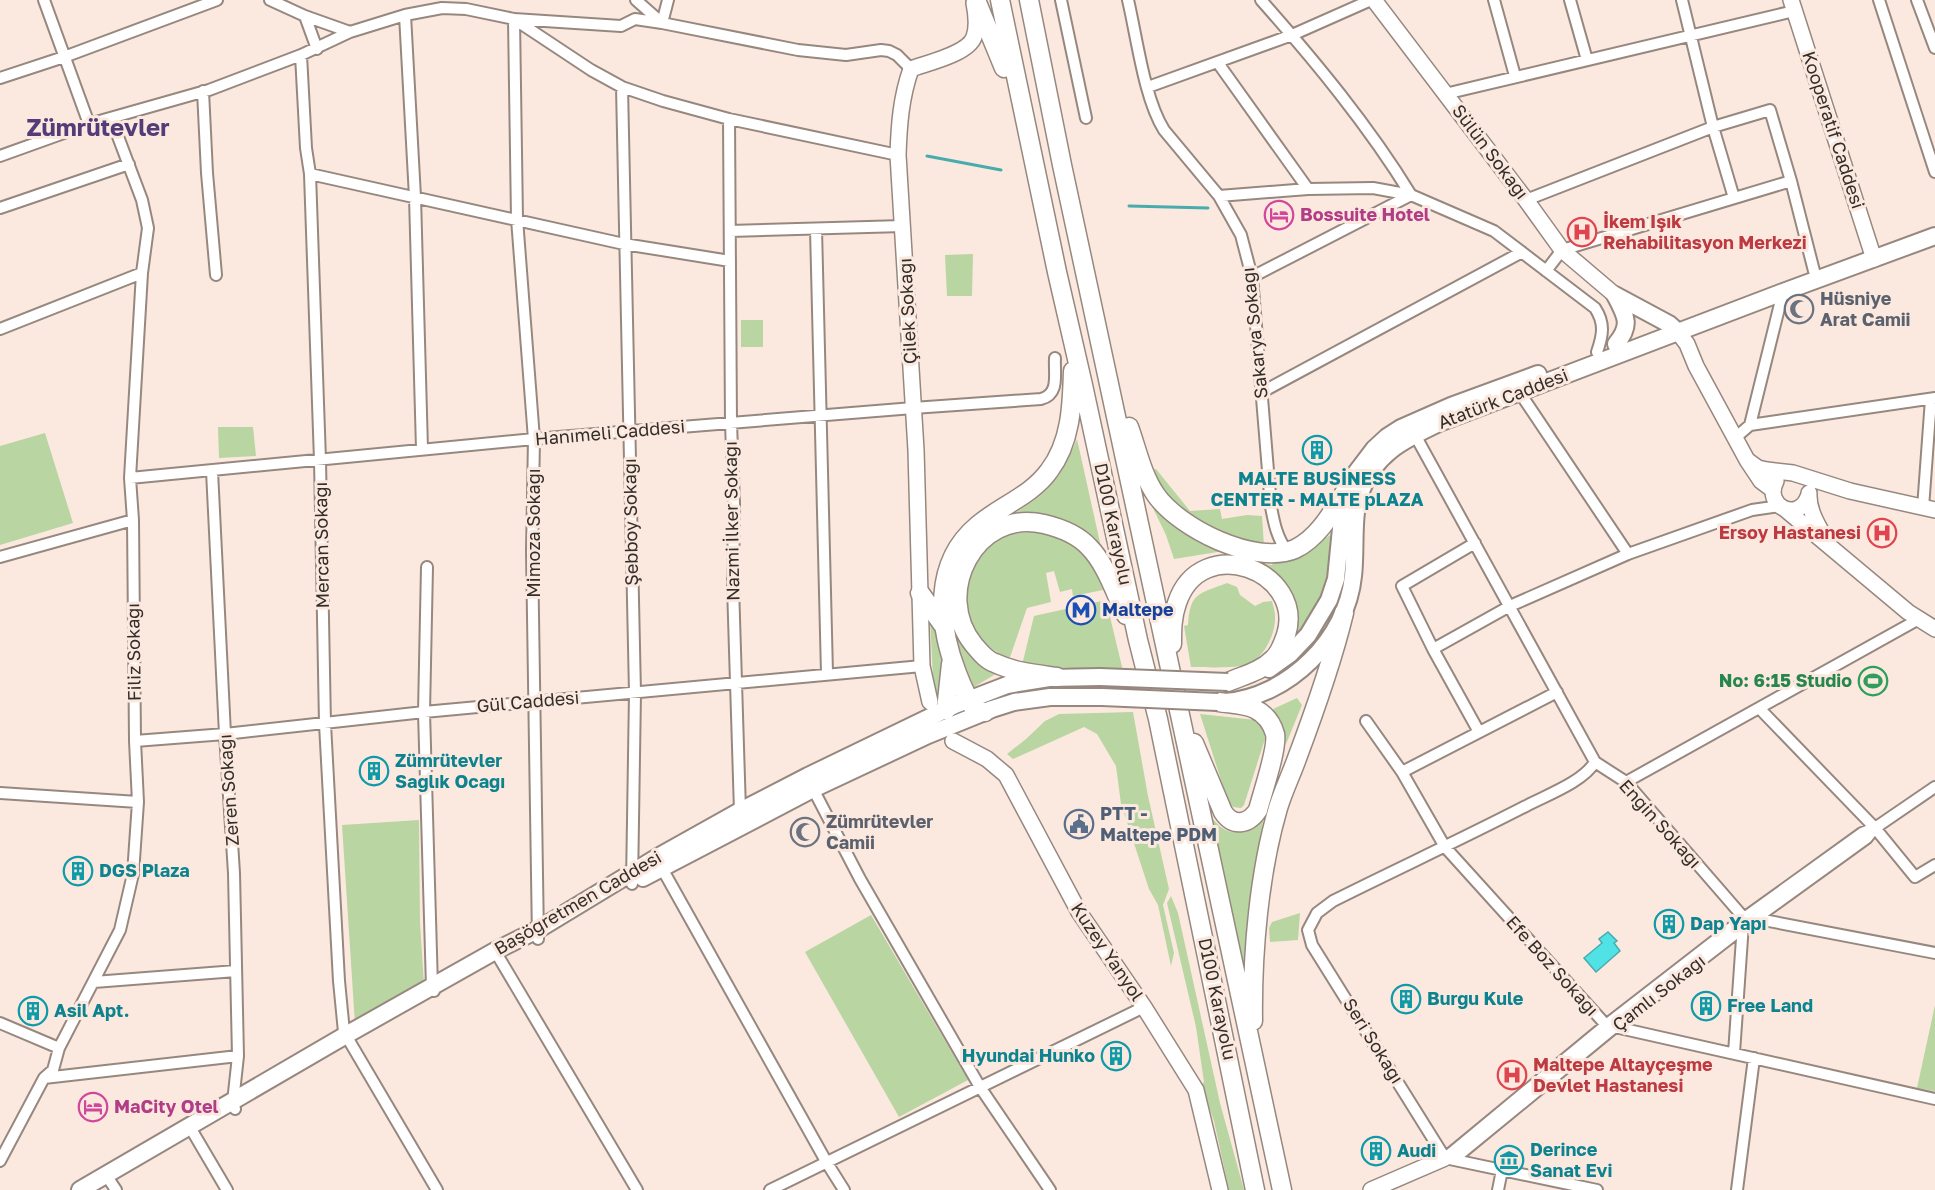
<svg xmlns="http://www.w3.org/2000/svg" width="1935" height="1190" font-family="'Golos Text',sans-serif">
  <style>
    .green { fill: #b9d5a1 }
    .water { fill: #51e2e5; stroke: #48acad; stroke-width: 1.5 }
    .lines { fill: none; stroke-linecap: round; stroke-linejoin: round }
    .stream { stroke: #48acad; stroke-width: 3 }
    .street-casing { stroke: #97887f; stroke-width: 14 }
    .secondary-casing { stroke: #97887f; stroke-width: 18 }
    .primary-casing { stroke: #97887f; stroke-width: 20 }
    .highway-casing { stroke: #97887f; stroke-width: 21 }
    .street { stroke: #fff; stroke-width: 10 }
    .secondary { stroke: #fff; stroke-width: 15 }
    .primary { stroke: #fff; stroke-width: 16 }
    .highway { stroke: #fff; stroke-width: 18 }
    .primary-bridge-casing { stroke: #97887f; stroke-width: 20; stroke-linecap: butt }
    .primary-bridge { stroke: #fff; stroke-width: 16 }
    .labels { text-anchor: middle; stroke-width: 6; stroke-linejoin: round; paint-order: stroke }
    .street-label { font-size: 18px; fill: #342e2a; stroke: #fbe9df }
    .hotel-label { font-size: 18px; font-weight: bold; fill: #b23c85; stroke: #fbe9df; text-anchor: start }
    .health-label { font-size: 18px; font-weight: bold; fill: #be3a42; stroke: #fbe9df; text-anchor: start }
    .worship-label { font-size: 18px; font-weight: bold; fill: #5b616d; stroke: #fbe9df; text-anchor: start }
    .culture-label { font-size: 18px; font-weight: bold; fill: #0d838f; stroke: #fbe9df; text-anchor: start }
    .transit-label { font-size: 18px; font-weight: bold; fill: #164399; stroke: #fbe9df; text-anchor: start }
    .leisure-label { font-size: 18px; font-weight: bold; fill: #27864d; stroke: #fbe9df; text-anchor: end }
    .service-label { font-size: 18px; font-weight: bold; fill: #4e5e75; stroke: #fbe9df; text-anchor: start }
    .district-label { font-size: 24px; font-weight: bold; fill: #543c78; stroke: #fbe9df }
  </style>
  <rect width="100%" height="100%" fill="#fbe9df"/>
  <path class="green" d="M973,254L972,296H947L945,255Z
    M741,320H763V347H741Z
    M218,427H253L256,456L219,458Z
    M45,433L73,523L0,545V446Z
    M1077,439L1101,547L1010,516C1050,492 1058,483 1077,439Z
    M1156,469L1190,511L1220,509L1222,519L1247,515L1262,516L1264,546L1221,536L1182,516L1150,471Z
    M1151,504L1173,523L1230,550L1174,559L1166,535Z
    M1032,532C1075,536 1088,551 1103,590L1073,596L1072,589L1060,592L1054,571L1046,573L1051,602L1027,608L1009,660C998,653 985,645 977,634C954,602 971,547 1008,535C1015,533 1024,533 1032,532Z
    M1330,535C1329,551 1331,569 1327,583C1322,605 1307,624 1293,641L1291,613L1250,561L1272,565L1274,559L1309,549Z
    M1227,583L1237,587L1240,595L1255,606L1263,602L1272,601C1273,606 1275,611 1275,616C1276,633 1265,657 1248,664C1236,669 1205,667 1191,667L1184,626L1188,625C1190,592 1199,594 1227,583Z
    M1106,600L1123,671L1022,665L1034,616Z
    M930,619C944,644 948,666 944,695L934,698Z
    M953,623L999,672L974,687L962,658Z
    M1297,698L1302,705L1286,744L1283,727L1273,709Z
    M1133,712L1148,796L1169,889L1163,905L1174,953L1171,966L1158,905L1149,889L1121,804L1116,766L1097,734L1084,727L1013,759L1007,754L1026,739L1045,721L1059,714Z
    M1200,714L1256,720L1263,727L1265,739L1244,805L1241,808L1233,807L1228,802Z
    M1265,810L1248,910L1243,975L1213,819C1234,844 1246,828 1265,810Z
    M419,820L420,923L424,984L355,1024L342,825Z
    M1171,896L1178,913L1220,1103L1244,1190H1229L1214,1121L1201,1085L1204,1082L1196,1027L1167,903Z
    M1300,913L1298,940L1270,942L1269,928L1272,922Z
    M871,915L968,1080L899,1117L805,952Z
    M1935,1005V1091L1917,1088Z"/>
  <path class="water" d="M1608,932L1617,941L1614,943L1620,951L1596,972L1584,958L1602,943L1599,939Z"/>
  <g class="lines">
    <path class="stream" d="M927,156L1001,170
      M1129,206L1208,208"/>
    <g class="street-casing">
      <path id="street" d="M44,0L89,124
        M270,0L305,16L350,32
        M636,0L662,23L798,50L846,55L881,50L889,51L897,55L911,69
        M1061,0L1086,118
        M1128,0C1137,38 1144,98 1164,130L1219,196L1241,235L1252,277L1271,507C1274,523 1277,538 1287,551
        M1261,0C1315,61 1368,125 1411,195
        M1494,0L1515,76
        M1570,0L1587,60
        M1682,0L1713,127L1734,198
        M1879,0L1935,172
        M1917,0L1935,48
        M405,15L415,197L422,449
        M305,16L317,49
        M301,55L306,148L310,174L320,460L325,724L339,981L344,1032L437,1190
        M1218,63L1308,189
        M0,78L64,57L217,0
        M622,87L635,693L632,884
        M1148,87L1292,35L1371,0
        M203,91L207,173L216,275
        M1445,94L1794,11
        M729,119L731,423L734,504L733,586L740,811
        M0,156L89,124L209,90L301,55L350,32L405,15L442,8L466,9L514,19L591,70L622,87L663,101L729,119L898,155
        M310,174L624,244L730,261
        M1219,196L1308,189L1373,188L1411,195L1494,231L1595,308C1605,323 1603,335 1597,352
        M1526,200L1713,127L1770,110L1791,181L1814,271
        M0,208L129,164
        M816,229L827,673
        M730,231L903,226
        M1546,271L1562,250L1791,181
        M1252,277L1411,195
        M0,329L142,273
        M1262,392L1522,252
        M1520,393L1628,554
        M1750,425L1783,292
        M1415,435L1595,762L1626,782L1744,918
        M1735,438L1750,425L1935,398
        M212,471L225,734L234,873L238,1056L233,1102L235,1109
        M130,478L534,439L913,408L1041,399C1060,394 1054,374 1055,358
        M1923,508L1931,399
        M1475,543L1402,586L1433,649L1479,732
        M0,557L133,520
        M427,567L424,712L432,987L434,991
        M1433,649L1510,606L1628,554L1752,510L1780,506
        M1759,708L1875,828L1915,877L1935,865
        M1366,721L1402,772L1445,847L1606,1025L1935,1099
        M135,741L225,734L424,712L922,666
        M1595,762C1583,782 1547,795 1526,806C1462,839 1397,869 1333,901L1317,913L1308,930L1312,945L1445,1158L1597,1190
        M1402,772L1557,692
        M1626,782L1919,619
        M811,785L860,879L980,1087L1050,1190
        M0,793L138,802
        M1875,828L1867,838L1748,924L1615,1027L1459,1155L1445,1158L1606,1025L1744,918L1862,833L1875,828L1935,787
        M659,863L827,1163L844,1190
        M1753,918L1935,953
        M538,939L532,551L534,439L517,219L514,19L621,26L635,19L662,23L668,0
        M495,951L637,1190
        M94,982L236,971
        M0,1023L59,1048
        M1734,1053L1743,924
        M44,1078L238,1056
        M194,1134L227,1190
        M0,1161L44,1078L53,1070L59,1048L120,930L133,874L138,802L135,741L133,520L130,478L142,273L148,228L142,200L111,118
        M110,1181L116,1190
        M770,1190L1144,1007
        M1498,1190L1502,1170
        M1737,1190L1754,1058"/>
    </g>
    <g class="secondary-casing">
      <path id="secondary" d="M1374,0L1526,200L1562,250L1615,295
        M1791,0L1874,259
        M1678,332L1687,344L1696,366L1747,460L1761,481L1773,490
        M1747,460L1758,468L1767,470L1793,473L1850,491L1935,510
        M1776,481C1763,506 1798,523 1808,497
        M1809,493C1808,509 1817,524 1825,538
        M1785,509L1908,612L1935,629
        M930,702L922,666L916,450L898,155C899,125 901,97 911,69C927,63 968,54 974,37C978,26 976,13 974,3
        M953,741L987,759L1006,775L1079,912L1144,1007L1196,1090L1220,1190
        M1371,1190L1445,1158"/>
    </g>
    <g class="primary-casing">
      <path id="primary" d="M1615,295L1669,324L1678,332
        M1615,295C1626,316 1632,325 1616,344
        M1269,669L1290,654L1308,635L1329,600L1336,579L1344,498L1355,474L1374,449L1387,437L1401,428L1451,406L1538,374
        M1225,702C1288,697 1347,639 1353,576C1356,553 1352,515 1360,494C1374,454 1403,440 1439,423L1783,292L1935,236
        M643,878L813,789L928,735L992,709L1014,702L1050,697H1102
        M80,1190L346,1035L495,951L539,929L656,858L740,811L808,776L955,705L1007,685L1049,678L1100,677"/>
    </g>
    <g class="highway-casing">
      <path id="highway" d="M976,0L1004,68
        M1000,0L1057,272L1083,385L1138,640L1158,719L1255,1190
        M1029,0L1062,165L1282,1190
        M1129,427C1137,449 1142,475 1156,495C1179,528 1255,566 1295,549C1320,537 1334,509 1348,487
        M920,593L943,625
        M1172,644C1172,630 1172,617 1177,603C1201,531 1306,571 1286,635C1283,644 1280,653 1273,659C1260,672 1244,675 1228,682
        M1057,677C1036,674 1014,672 995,663C986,660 980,652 974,645C932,594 975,508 1044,524C1061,528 1077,534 1089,547C1106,564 1115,593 1126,615
        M946,710L951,664
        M985,712L975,710C967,698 962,686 957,673C938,625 933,563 977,526C1000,506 1031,496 1049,471C1071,442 1072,406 1073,371
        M1194,743L1223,812C1233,827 1248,825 1258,810C1262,794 1278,748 1275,734C1272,723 1265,714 1255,709C1244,704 1230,704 1218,702
        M1253,1021C1252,953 1259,873 1278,808C1283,792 1290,777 1296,761C1314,713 1332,663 1344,613"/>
    </g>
    <use href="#street" class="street"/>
    <use href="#secondary" class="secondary"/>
    <use href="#primary" class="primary"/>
    <use href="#highway" class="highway"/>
    <g class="primary-bridge-casing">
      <path id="primary-bridge" d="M1100,677L1228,682
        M1102,697L1218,702"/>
    </g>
    <use href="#primary-bridge" class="primary-bridge"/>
  </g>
  <defs>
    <g id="hotel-ring" transform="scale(1.5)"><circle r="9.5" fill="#fbe9df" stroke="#d1479c" stroke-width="1.5"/><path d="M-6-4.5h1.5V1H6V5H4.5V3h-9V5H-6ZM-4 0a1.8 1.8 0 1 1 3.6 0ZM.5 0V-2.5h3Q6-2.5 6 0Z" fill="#d1479c"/></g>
    <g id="hospital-ring" transform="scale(1.5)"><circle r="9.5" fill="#fbe9df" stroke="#e0444e" stroke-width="1.5"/><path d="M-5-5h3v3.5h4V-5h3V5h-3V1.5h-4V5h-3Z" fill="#e0444e"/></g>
    <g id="mosque-ring" transform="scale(1.5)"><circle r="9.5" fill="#fbe9df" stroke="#6b7280" stroke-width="1.5"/><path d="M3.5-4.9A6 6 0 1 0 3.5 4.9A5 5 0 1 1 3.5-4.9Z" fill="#6b7280"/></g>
    <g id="building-ring" transform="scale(1.5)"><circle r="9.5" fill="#fbe9df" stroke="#0f9aa8" stroke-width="1.5"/><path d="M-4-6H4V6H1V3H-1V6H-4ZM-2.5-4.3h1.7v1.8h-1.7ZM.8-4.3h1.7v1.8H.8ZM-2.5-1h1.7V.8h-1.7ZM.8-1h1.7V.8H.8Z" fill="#0f9aa8"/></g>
    <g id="metro-ring" transform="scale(1.5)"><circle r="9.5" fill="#fbe9df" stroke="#1a4fb4" stroke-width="1.5"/><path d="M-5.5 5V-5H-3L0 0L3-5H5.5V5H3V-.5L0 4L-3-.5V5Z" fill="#1a4fb4"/></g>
    <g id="stadium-ring" transform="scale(1.5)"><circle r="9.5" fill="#fbe9df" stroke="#2e9e5b" stroke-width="1.5"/><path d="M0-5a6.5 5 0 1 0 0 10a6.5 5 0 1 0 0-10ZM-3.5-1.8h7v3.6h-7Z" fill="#2e9e5b"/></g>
    <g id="civic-ring" transform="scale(1.5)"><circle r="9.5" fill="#fbe9df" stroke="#5c6f8a" stroke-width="1.5"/><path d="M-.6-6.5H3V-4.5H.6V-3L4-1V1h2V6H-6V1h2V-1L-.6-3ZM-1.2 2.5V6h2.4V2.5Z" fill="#5c6f8a"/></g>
    <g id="museum-ring" transform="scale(1.5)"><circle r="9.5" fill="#fbe9df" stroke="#0f9aa8" stroke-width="1.5"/><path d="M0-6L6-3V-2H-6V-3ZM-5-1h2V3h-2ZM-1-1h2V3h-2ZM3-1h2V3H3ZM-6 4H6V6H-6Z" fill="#0f9aa8"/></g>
  </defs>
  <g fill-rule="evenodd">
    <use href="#hotel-ring" x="1279" y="215"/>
    <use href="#hospital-ring" x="1582" y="232"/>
    <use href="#mosque-ring" x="1799" y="309"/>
    <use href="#building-ring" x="1317" y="450"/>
    <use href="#hospital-ring" x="1882" y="533"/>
    <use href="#metro-ring" x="1081" y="610"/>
    <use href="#stadium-ring" x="1873" y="681"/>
    <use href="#building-ring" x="374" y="771"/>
    <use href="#civic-ring" x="1079" y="824"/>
    <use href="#mosque-ring" x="805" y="832"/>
    <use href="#building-ring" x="78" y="871"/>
    <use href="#building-ring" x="1669" y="924"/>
    <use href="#building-ring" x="1406" y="999"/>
    <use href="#building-ring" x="1706" y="1006"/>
    <use href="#building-ring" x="33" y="1011"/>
    <use href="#building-ring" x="1116" y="1056"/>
    <use href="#hospital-ring" x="1512" y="1075"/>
    <use href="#hotel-ring" x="93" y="1107"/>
    <use href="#building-ring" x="1376" y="1151"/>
    <use href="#museum-ring" x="1509" y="1160"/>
  </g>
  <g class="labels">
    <g class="street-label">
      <text transform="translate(1833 130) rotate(72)" y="6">Kooperatif Caddesi</text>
      <text transform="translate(1490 152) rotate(53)" y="6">Sülün Sokağı</text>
      <text transform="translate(908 311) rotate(-93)" y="6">Çilek Sokağı</text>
      <text transform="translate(1255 333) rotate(-96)" y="6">Sakarya Sokağı</text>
      <text transform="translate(1503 399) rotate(-21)" y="6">Atatürk Caddesi</text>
      <text transform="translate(610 433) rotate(-5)" y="6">Hanımeli Caddesi</text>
      <text transform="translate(732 521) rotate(-91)" y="6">Nazmi İlker Sokağı</text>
      <text transform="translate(631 522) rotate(-91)" y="6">Şebboy Sokağı</text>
      <text transform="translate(1113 524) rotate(78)" y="6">D100 Karayolu</text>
      <text transform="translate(534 533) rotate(-90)" y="6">Mimoza Sokağı</text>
      <text transform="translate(322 545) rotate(-91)" y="6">Mercan Sokağı</text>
      <text transform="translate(134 652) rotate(-91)" y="6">Filiz Sokağı</text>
      <text transform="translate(528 702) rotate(-5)" y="6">Gül Caddesi</text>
      <text transform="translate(229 790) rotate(-94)" y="6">Zeren Sokağı</text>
      <text transform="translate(1660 824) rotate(48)" y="6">Engin Sokağı</text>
      <text transform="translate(578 903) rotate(-30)" y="6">Başöğretmen Caddesi</text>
      <text transform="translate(1107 952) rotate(56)" y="6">Kuzey Yanyol</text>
      <text transform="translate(1552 966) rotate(48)" y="6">Efe Boz Sokağı</text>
      <text transform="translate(1659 993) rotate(-38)" y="6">Çamlı Sokağı</text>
      <text transform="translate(1217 999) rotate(78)" y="6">D100 Karayolu</text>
      <text transform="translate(1373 1041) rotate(58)" y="6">Seri Sokağı</text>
    </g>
    <g class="hotel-label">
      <text x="1300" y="221">Bossuite Hotel</text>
      <text x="114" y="1113">MaCity Otel</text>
    </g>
    <g class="health-label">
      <text x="1603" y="228">İkem Işık<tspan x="1603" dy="21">Rehabilitasyon Merkezi</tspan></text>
      <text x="1861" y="539" text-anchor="end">Ersoy Hastanesi</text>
      <text x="1533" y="1071">Maltepe Altayçeşme<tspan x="1533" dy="21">Devlet Hastanesi</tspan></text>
    </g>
    <g class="worship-label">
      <text x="1820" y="305">Hüsniye<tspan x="1820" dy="21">Arat Camii</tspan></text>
      <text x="826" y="828">Zümrütevler<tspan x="826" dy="21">Camii</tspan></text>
    </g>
    <g class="culture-label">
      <text x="1317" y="485" text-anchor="middle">MALTE BUSİNESS<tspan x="1317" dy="21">CENTER - MALTE pLAZA</tspan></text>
      <text x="395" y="767">Zümrütevler<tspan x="395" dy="21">Sağlık Ocağı</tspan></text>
      <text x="99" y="877">DGS Plaza</text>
      <text x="1690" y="930">Dap Yapı</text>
      <text x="1427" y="1005">Burgu Kule</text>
      <text x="1727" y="1012">Free Land</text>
      <text x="54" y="1017">Asil Apt.</text>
      <text x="1095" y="1062" text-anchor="end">Hyundai Hunko</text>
      <text x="1530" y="1156">Derince<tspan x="1530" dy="21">Sanat Evi</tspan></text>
      <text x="1397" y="1157">Audi</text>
    </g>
    <g class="transit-label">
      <text x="1102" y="616">Maltepe</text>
    </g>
    <g class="leisure-label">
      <text x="1852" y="687">No: 6:15 Studio</text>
    </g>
    <g class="service-label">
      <text x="1100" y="820">PTT -<tspan x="1100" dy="21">Maltepe PDM</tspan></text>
    </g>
    <g class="district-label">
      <text x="98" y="136">Zümrütevler</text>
    </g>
  </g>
</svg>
